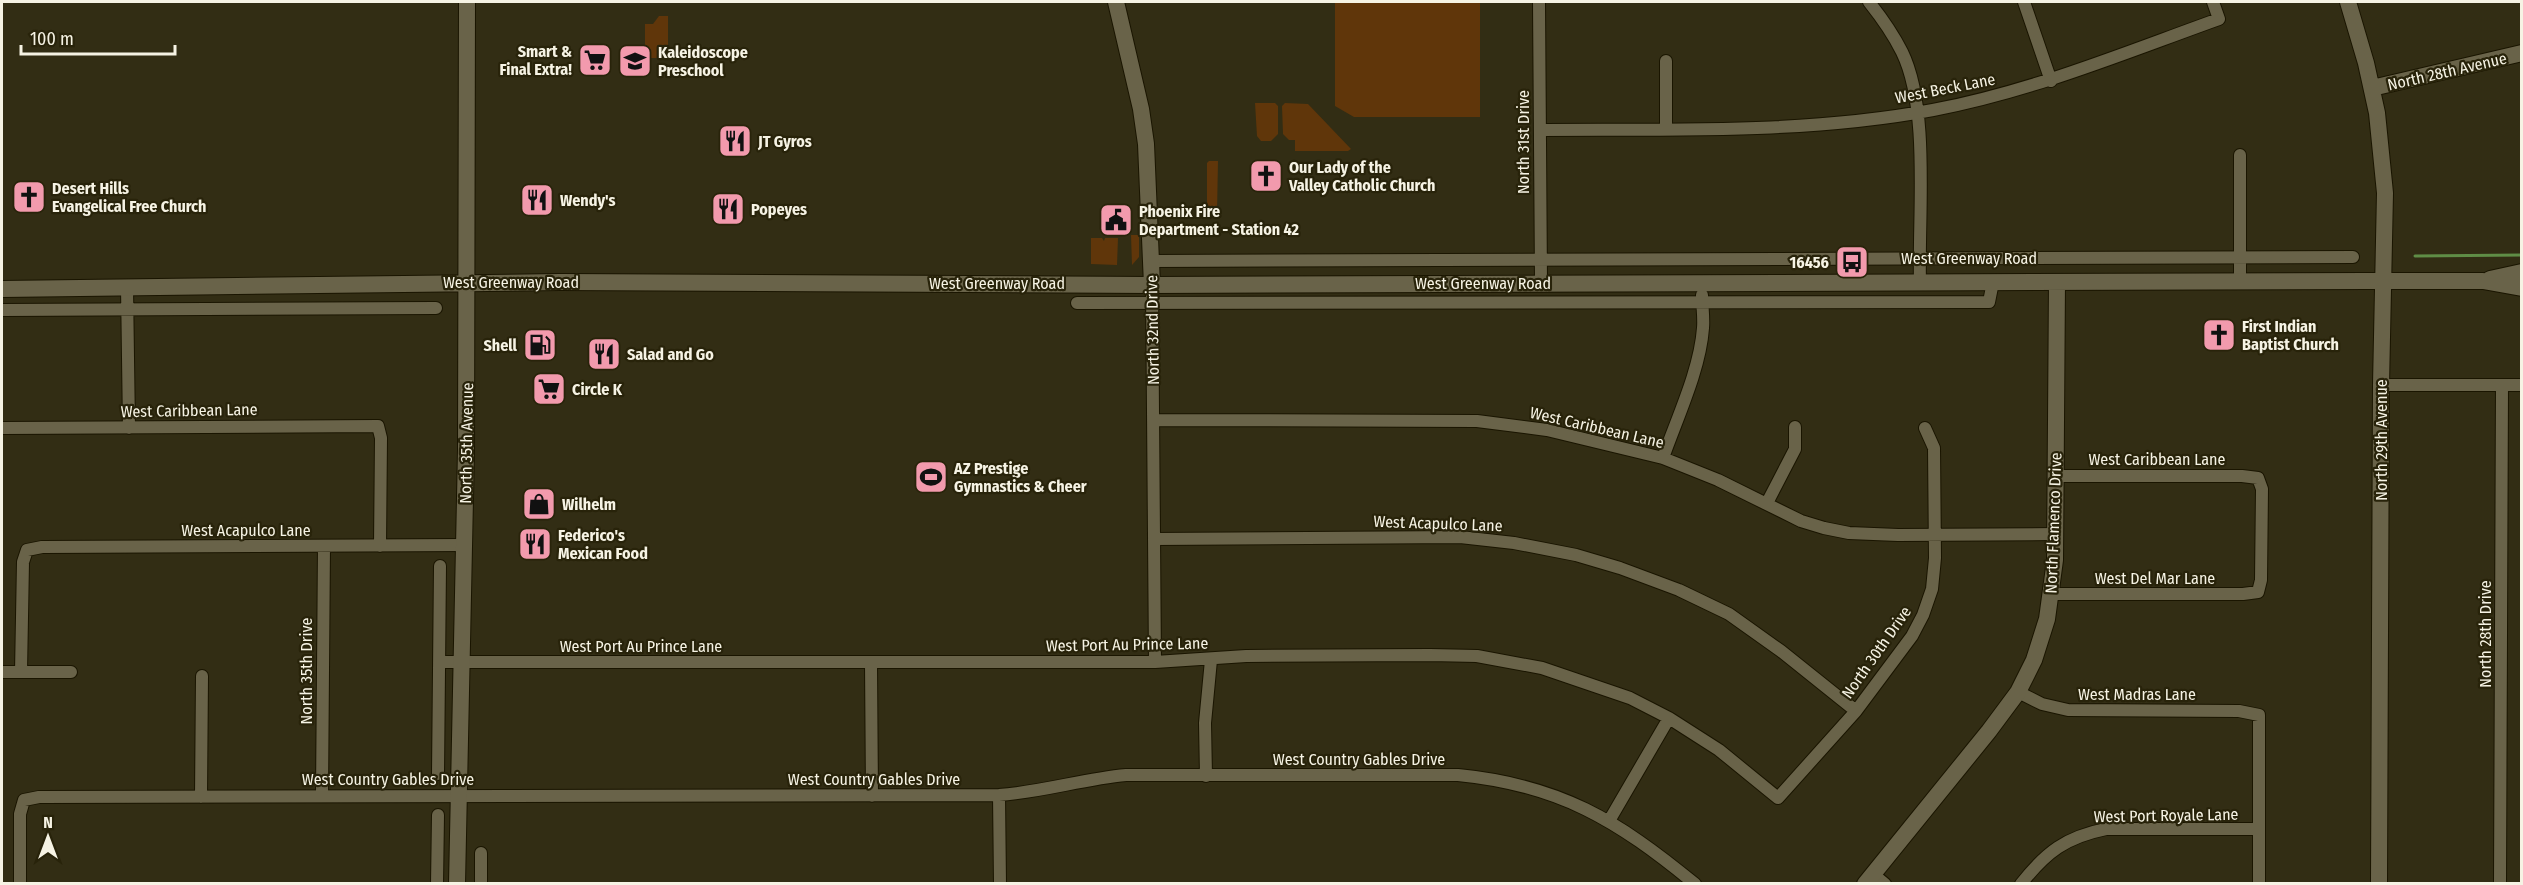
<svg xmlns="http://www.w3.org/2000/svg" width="2523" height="885" font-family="'Fira Sans Condensed',sans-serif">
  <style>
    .green { fill: #60360a }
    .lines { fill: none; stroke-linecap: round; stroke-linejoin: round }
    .stream { stroke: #5f8d46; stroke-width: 3 }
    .street-casing { stroke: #1a1500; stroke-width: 14 }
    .secondary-casing { stroke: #1a1500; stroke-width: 18 }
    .street { stroke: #696349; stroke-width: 12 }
    .secondary { stroke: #696349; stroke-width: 16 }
    .labels { text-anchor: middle; stroke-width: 4.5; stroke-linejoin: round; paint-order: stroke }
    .poi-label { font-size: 16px; font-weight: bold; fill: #f6f3e4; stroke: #28230a; text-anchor: start }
    .street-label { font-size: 16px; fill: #f6f3e4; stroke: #28230a }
  </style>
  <rect width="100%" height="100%" fill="#322d14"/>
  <path class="green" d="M1335,2H1480V117H1354L1335,106Z
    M659,16H668V58H645V24H653Z
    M1255,103H1275L1278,106V134L1271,141H1261L1257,136Z
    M1285,103L1308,104L1351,149L1348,151H1295V140H1289L1283,134L1282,106Z
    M1209,161H1218L1217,213L1207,210V163Z
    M1131,235H1139V257L1132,265Z
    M1091,238H1102L1104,241L1105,238H1118L1117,265L1091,264Z"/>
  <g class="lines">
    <path class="stream" d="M2415,256L2522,255"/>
    <g class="street-casing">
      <path id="street" d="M1539,2L1541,282
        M1869,2C1881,17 1893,34 1902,52C1930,109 1918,217 1920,282
        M2024,2L2051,81
        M1666,61V129
        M1540,130C1671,129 1804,134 1933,110C2033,91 2124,53 2219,19L2213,2
        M2240,155V281
        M1152,261L2353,257
        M1152,285L1155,662
        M127,287L129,428
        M1077,303L1989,302L1993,282
        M2,310L436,308
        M2381,385H2522
        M1153,420L1477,421L1547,430L1663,458L1718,480L1801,521L1824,528L1849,533L1898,535L2055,534
        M2,428L378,426L381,438L380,546
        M1663,458C1677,418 1700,370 1703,328C1704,317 1702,306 1702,295
        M1767,503L1795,449V427
        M1154,539L1460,537L1514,543L1576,555L1620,568L1679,590L1729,614L1781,651L1856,711
        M2052,594H2243L2258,592L2261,580L2262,489L2258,478L2242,476H2056
        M439,662H1155L1246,656L1430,655L1477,656L1542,668L1630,698L1669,718L1719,750L1778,798L1856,711L1912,636L1923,615L1932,589L1935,558L1934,448L1925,428
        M871,663L872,796
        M2,672H71
        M21,672L23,562L27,550L42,547L465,545
        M2018,692L2042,704L2068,710L2239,711L2259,715V884
        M438,774L440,566
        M1206,776L1205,723L1211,660
        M322,795L324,546
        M999,795L1000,884
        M201,797L202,676
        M1609,821L1669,718
        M1873,874L1885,884
        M20,884V814L24,800L39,797L999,795C1042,792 1083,779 1126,775H1458C1560,785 1617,820 1695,884
        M437,884L438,815
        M481,884V853
        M2021,884C2046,852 2066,837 2106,829H2259
        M2500,884L2502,385"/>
    </g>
    <g class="secondary-casing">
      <path id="secondary" d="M1116,2L1141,109L1146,144L1152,285
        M2348,2L2366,63L2377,113L2385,193L2381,385L2379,884
        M2372,88L2522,53
        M2490,279L2522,272
        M2,289L560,282L1152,285L2366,281H2483L2522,288
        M457,884L466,450L467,2
        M1865,884L1989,731L2018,692L2034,660L2047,619L2055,560L2057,282"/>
    </g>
    <use href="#street" class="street"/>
    <use href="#secondary" class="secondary"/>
  </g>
  <defs>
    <g id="supermarket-square" transform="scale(1.725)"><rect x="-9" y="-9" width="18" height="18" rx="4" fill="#f29aad" stroke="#28230a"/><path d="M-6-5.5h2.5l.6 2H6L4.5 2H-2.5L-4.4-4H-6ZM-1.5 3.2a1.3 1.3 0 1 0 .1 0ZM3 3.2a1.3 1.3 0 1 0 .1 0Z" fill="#111"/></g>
    <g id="school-square" transform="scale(1.725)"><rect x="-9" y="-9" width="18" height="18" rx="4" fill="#f29aad" stroke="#28230a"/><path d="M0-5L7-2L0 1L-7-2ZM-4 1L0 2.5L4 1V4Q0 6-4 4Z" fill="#111"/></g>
    <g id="restaurant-square" transform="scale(1.725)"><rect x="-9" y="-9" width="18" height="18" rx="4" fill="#f29aad" stroke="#28230a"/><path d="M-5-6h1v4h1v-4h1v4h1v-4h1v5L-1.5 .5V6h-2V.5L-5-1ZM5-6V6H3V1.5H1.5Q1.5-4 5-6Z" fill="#111"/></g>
    <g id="church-square" transform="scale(1.725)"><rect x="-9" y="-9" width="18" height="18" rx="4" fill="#f29aad" stroke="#28230a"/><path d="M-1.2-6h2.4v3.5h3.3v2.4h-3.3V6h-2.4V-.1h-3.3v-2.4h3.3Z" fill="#111"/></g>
    <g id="civic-square" transform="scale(1.725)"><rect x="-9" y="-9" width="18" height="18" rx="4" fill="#f29aad" stroke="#28230a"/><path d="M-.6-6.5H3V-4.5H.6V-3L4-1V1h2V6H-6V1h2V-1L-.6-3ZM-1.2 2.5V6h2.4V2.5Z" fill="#111"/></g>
    <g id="bus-square" transform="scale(1.725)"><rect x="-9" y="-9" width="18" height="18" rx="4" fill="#f29aad" stroke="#28230a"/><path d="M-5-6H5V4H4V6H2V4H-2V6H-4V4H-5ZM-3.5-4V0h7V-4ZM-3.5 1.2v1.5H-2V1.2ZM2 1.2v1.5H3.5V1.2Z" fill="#111"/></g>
    <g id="fuel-square" transform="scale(1.725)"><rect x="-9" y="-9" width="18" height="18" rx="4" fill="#f29aad" stroke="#28230a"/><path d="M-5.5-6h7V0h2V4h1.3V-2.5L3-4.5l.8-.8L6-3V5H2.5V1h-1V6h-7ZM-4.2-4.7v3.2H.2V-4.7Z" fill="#111"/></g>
    <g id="stadium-square" transform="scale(1.725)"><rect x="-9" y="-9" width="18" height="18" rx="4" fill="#f29aad" stroke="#28230a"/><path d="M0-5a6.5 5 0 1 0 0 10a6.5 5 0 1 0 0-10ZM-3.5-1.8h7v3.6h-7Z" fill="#111"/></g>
    <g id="shop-square" transform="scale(1.725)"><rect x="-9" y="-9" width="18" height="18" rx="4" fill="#f29aad" stroke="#28230a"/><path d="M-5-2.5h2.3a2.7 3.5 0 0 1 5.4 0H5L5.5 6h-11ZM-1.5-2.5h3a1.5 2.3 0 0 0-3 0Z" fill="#111"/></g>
  </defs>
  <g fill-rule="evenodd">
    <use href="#supermarket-square" x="595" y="60"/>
    <use href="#school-square" x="635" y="61"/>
    <use href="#restaurant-square" x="735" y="141"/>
    <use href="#church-square" x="1266" y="176"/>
    <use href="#church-square" x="29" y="197"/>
    <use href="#restaurant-square" x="537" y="200"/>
    <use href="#restaurant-square" x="728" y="209"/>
    <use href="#civic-square" x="1116" y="220"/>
    <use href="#bus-square" x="1852" y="262"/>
    <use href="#church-square" x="2219" y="335"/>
    <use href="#fuel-square" x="540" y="345"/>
    <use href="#restaurant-square" x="604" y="354"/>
    <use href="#supermarket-square" x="549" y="389"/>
    <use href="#stadium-square" x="931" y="477"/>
    <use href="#shop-square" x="539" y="504"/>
    <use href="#restaurant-square" x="535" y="544"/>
  </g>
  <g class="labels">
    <g class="poi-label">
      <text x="572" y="57" text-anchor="end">Smart &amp;<tspan x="572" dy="18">Final Extra!</tspan></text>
      <text x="658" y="58">Kaleidoscope<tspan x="658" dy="18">Preschool</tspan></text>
      <text x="758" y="147">JT Gyros</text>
      <text x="1289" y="173">Our Lady of the<tspan x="1289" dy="18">Valley Catholic Church</tspan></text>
      <text x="52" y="194">Desert Hills<tspan x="52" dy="18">Evangelical Free Church</tspan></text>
      <text x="560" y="206">Wendy's</text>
      <text x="751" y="215">Popeyes</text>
      <text x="1139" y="217">Phoenix Fire<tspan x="1139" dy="18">Department - Station 42</tspan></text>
      <text x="1829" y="268" text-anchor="end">16456</text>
      <text x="2242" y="332">First Indian<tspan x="2242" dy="18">Baptist Church</tspan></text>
      <text x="517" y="351" text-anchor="end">Shell</text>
      <text x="627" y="360">Salad and Go</text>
      <text x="572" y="395">Circle K</text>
      <text x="954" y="474">AZ Prestige<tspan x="954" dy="18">Gymnastics &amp; Cheer</tspan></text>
      <text x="562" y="510">Wilhelm</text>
      <text x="558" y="541">Federico's<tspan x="558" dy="18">Mexican Food</tspan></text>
    </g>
    <g class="street-label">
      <text transform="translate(2447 71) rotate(-13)" y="6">North 28th Avenue</text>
      <text transform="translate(1945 88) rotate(-11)" y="6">West Beck Lane</text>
      <text transform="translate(1523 142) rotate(-90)" y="6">North 31st Drive</text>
      <text x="1969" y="264">West Greenway Road</text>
      <text x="511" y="288">West Greenway Road</text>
      <text x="997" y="289">West Greenway Road</text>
      <text x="1483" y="289">West Greenway Road</text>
      <text transform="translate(1152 330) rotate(-91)" y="6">North 32nd Drive</text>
      <text transform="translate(189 410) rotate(-1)" y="6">West Caribbean Lane</text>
      <text transform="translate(1597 427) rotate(13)" y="6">West Caribbean Lane</text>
      <text transform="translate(2381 440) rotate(-90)" y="6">North 29th Avenue</text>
      <text transform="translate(466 443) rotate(-89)" y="6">North 35th Avenue</text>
      <text x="2157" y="465">West Caribbean Lane</text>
      <text transform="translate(1438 523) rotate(2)" y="6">West Acapulco Lane</text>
      <text transform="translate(2053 523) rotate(-88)" y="6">North Flamenco Drive</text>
      <text x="246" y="536">West Acapulco Lane</text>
      <text x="2155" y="584">West Del Mar Lane</text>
      <text transform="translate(2485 634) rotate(-90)" y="6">North 28th Drive</text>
      <text transform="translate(1127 644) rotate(-1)" y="6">West Port Au Prince Lane</text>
      <text x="641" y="652">West Port Au Prince Lane</text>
      <text transform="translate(1876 652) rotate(-55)" y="6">North 30th Drive</text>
      <text transform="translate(306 671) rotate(-90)" y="6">North 35th Drive</text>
      <text x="2137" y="700">West Madras Lane</text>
      <text x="1359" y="765">West Country Gables Drive</text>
      <text x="388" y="785">West Country Gables Drive</text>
      <text x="874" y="785">West Country Gables Drive</text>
      <text transform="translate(2166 815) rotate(-1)" y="6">West Port Royale Lane</text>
    </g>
  </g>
  <rect width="2523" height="885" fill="none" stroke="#f6f3e4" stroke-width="6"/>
  <g transform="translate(48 837)" stroke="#28230a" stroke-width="4.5" paint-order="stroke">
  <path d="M0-4.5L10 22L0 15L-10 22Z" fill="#f6f3e4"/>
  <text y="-9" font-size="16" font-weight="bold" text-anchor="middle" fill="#f6f3e4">N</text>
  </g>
  <path d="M21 45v9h154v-9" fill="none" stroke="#f6f3e4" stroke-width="3"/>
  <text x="30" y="45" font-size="18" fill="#f6f3e4" stroke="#28230a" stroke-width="4.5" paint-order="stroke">100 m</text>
</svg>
